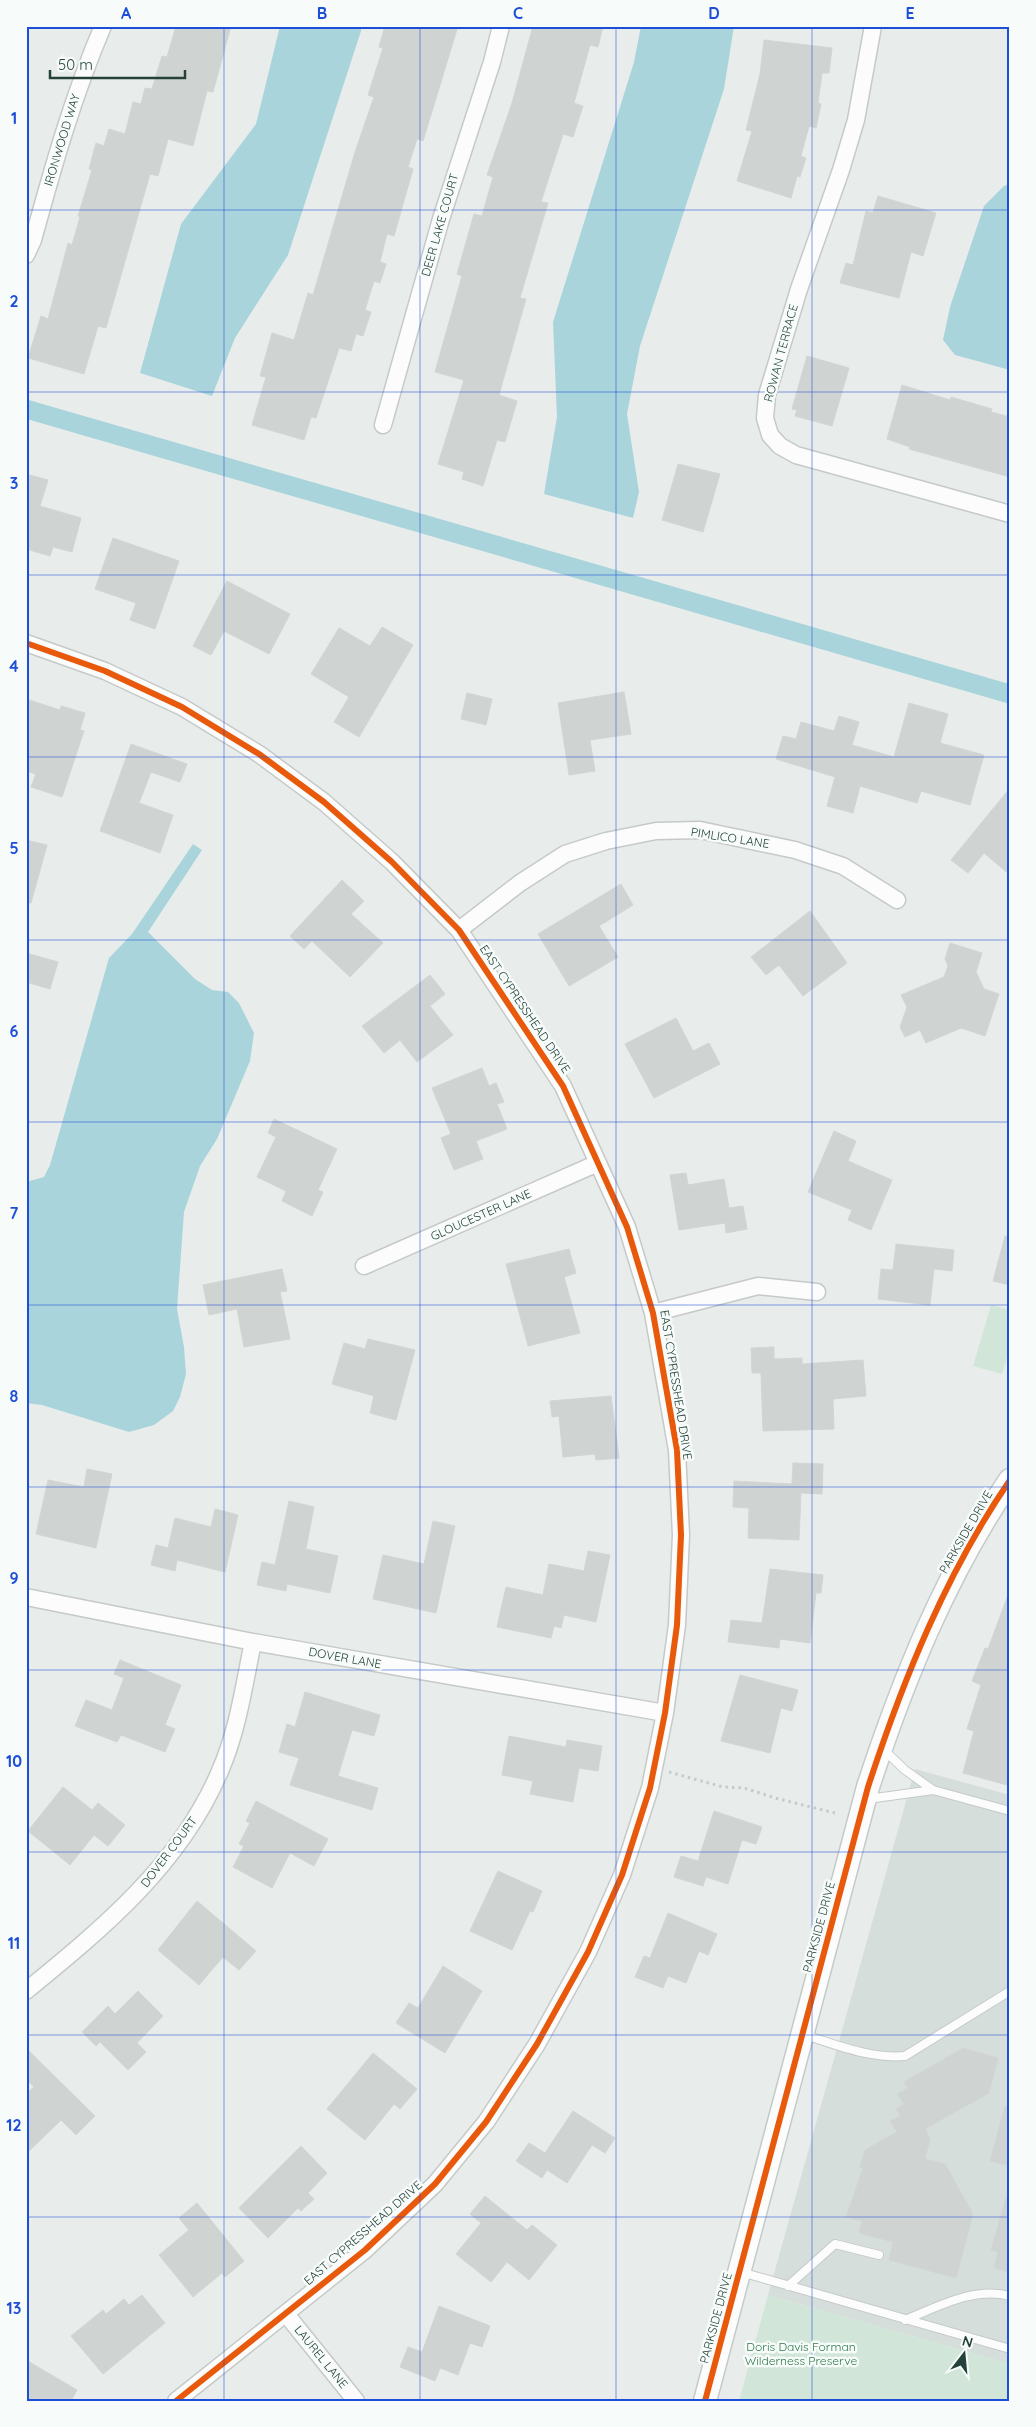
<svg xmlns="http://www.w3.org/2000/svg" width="1036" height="2427" font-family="Quicksand,sans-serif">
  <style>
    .built { fill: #d6dedb }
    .green { fill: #d1e6d8 }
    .water { fill: #a9d4db }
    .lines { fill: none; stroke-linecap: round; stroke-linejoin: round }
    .canal { stroke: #a9d4db; stroke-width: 19 }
    .building { fill: #cfd4d2; stroke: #d1d6d4 }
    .lane-casing { stroke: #c5cac8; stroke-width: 10 }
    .street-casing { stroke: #c5cac8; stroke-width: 19 }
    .secondary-casing { stroke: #c3cbc8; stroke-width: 25 }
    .path { stroke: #c3ccca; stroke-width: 3; stroke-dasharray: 2.5 4; stroke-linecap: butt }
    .lane { stroke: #fcfcfc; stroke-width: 8 }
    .street { stroke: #fcfcfc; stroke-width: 16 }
    .secondary { stroke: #fcfcfc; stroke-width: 22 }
    .cycleway-casing { stroke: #f7fbf9; stroke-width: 9 }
    .cycleway { stroke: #e8590c; stroke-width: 6 }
    .grid { fill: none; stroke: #1d4ed8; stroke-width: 1; stroke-opacity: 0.55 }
    .labels { text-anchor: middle; stroke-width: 5; stroke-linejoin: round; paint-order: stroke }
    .street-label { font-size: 12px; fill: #24423a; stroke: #f7fbf9 }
    .park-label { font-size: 12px; fill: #2d7a4b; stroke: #f7fbf9 }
    .neatline { fill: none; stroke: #1d4ed8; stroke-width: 2 }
    .grid-label { font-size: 16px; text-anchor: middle; font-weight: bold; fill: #1d4ed8 }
  </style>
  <rect width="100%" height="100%" fill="#e8edeb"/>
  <path class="built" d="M915,1769L1010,1795V2364L768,2295Z"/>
  <path class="green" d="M991,1305L1010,1310V1347L1002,1374L973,1366Z
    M768,2295L1010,2364V2401H739Z"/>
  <path class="water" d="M280,26H361V31L288,255L235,338L212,396L140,373L181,224L256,124Z
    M641,26H734L724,89L640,346L627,414L639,492L633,518L544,494L557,417L553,322L634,62Z
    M1010,184V370L955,355L943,340L950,307L984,206L1004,186Z
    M193,844L202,850L148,932L195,979L212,990L228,992L239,1003L254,1033L250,1061L217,1139L200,1166L184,1212L177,1309L184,1347L186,1374L180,1397L173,1411L154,1425L129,1432L42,1405L26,1403V1182L44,1177L50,1165L109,958L132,934Z"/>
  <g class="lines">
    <path class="canal" d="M26,409L1010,694"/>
  </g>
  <path class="building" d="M176,26H231L213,92L207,91L193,146L168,139L158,176L150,174L106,328L98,326L84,374L28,358L41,316L48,319L68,243L72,245L80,217L78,216L92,170L89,169L96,143L104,146L109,129L125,134L133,102L141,104L145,88L152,89L162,56L167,57Z
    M385,26H458L423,141L417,139L408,167L413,169L394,236L387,234L380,262L386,264L380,283L374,281L365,310L371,312L363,336L356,334L351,351L339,348L316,418L311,417L304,440L252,425L266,377L260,376L272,333L294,340L308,293L313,295L355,152L374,97L368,95L383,48L379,47Z
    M533,26H603L598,47L590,45L574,103L583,106L573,137L563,134L541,202L548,203L520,298L526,299L499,395L517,401L505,442L497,440L483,486L462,479L464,472L438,464L464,380L435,372L462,276L457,274L474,214L482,216L493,177L487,175L512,103Z
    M764,40L832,48L829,73H822L818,103L821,104L816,128L809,126L801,156L806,158L800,177L797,176L791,198L737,181L752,131L746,130L760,74Z
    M878,196L936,213L923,256L911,252L899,298L840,283L846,263L853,265L866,211L873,213Z
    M807,356L849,368L832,426L795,416L797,410L792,409Z
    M902,385L950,400L951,397L992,409L991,412L1010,417V477L909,449L910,447L887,439Z
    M678,464L720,474L703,532L662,520Z
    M26,474L48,480L40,506L81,518L72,552L53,547L50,556L26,549Z
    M113,538L179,561L155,629L130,620L136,603L95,589Z
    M227,581L290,614L269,654L224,631L211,655L193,646Z
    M382,627L413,645L359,737L334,722L349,697L311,674L339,628L370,646Z
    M624,692L631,734L590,740L595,771L569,775L558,703Z
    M467,693L492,699L486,725L461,719Z
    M26,699L60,710L61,706L85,713L80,730L84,731L62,797L31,787L36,774L26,771Z
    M909,703L948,714L940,743L984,755L970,805L921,791L917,803L860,786L853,813L827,806L835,777L776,759L783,736L796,739L801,722L834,731L839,716L859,722L852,745L894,757Z
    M131,744L187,764L180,782L151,772L139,803L173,815L160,853L100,831Z
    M1010,788V875L984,853L968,873L951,860Z
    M26,840L47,845L31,903H26Z
    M342,880L364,901L351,914L383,943L350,977L312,941L304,949L290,936Z
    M621,884L633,905L599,926L618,957L569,986L538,934Z
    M810,911L847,963L803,996L779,965L766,975L751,957Z
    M950,943L982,953L976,972L984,989L999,994L985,1036L961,1028L926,1043L920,1030L905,1037L900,1027L907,1007L901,995L944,977L948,966L945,959Z
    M26,953L58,962L50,989L26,982Z
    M430,975L445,994L430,1006L453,1035L417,1062L400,1040L384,1053L362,1026Z
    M676,1018L693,1051L709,1043L720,1064L654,1098L625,1044Z
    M482,1068L489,1086L496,1083L504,1102L497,1104L507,1129L476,1141L483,1159L454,1170L441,1138L451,1134L432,1088Z
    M274,1119L337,1149L318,1190L323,1192L312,1216L282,1201L286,1191L257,1177L276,1137L268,1133Z
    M834,1131L856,1141L848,1161L892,1180L871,1230L848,1220L852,1210L808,1192Z
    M686,1173L688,1185L724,1179L729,1208L743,1206L747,1229L726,1233L725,1223L679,1230L670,1175Z
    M1005,1236L1010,1237V1285L993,1281Z
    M896,1244L954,1250L952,1271L934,1269L930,1305L878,1299L881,1269L893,1270Z
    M569,1249L576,1273L564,1277L580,1333L528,1346L506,1264Z
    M282,1269L287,1291L280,1292L290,1339L244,1347L237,1309L209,1315L203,1285Z
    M368,1339L415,1350L396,1420L370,1413L374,1396L332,1384L344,1343L365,1349Z
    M774,1347V1359L802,1358V1364L863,1360L866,1396L833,1399L834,1429L763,1431L761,1373H752L751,1348Z
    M611,1396L619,1458L596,1460L595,1454L563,1457L559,1416L552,1417L550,1401Z
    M793,1463L823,1464L822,1494L801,1493L799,1540L748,1538L749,1508L733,1507L734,1481L792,1484Z
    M87,1469L112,1474L96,1548L36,1534L48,1480L84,1487Z
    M289,1501L314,1507L306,1549L338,1556L330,1593L287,1584L286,1591L257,1585L262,1562L275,1565Z
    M215,1509L238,1515L225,1572L177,1560L175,1571L151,1565L156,1545L168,1548L175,1518L211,1527Z
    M433,1521L455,1526L436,1613L373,1599L383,1555L424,1564Z
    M588,1551L610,1555L596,1622L564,1615L561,1628L554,1626L551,1638L497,1627L506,1587L543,1595L549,1564L584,1571Z
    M770,1569L823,1575L821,1593H816L810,1643L780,1639L779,1648L728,1642L731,1620L762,1623Z
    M1008,1595L1010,1773L1007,1785L963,1773L974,1731L967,1729L981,1685L972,1681L985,1648L988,1649Z
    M120,1660L181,1685L165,1725L175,1729L165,1752L121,1735L117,1742L75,1726L86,1700L112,1710L124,1678L114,1674Z
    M740,1675L798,1690L792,1711L781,1708L770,1753L721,1741Z
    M305,1692L380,1715L374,1736L352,1730L338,1776L378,1788L372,1810L290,1785L299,1758L279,1752L287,1724L295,1727Z
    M509,1736L566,1747L567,1740L602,1746L598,1771L579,1768L573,1802L530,1794L533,1781L502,1775Z
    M63,1787L92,1810L98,1803L125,1825L108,1846L94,1835L70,1865L28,1831Z
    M256,1801L328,1839L314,1866L290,1853L272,1888L233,1867L244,1846L239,1844L250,1823L246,1821Z
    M714,1811L762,1827L756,1844L742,1840L728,1884L706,1877L703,1886L674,1877L681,1856L698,1861Z
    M498,1871L542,1891L533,1912L530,1911L512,1950L470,1931Z
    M197,1901L256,1951L239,1970L223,1957L199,1985L158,1950Z
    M668,1913L717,1934L708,1955L699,1951L686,1983L668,1976L663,1988L635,1977L644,1956L650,1958Z
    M443,1966L482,1991L445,2053L396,2023L409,2003L418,2008Z
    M138,1991L163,2016L137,2043L146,2052L128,2070L100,2042L96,2046L82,2032L108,2006L115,2014Z
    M26,2048L95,2116L76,2135L61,2120L26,2154V2094L34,2087L26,2079Z
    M963,2048L998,2058L989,2093L925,2129L930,2139L925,2159L945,2164L973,2214L956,2278L889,2260L893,2242L859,2233L862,2221L846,2217L863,2168L860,2167L865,2150L897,2132L890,2121L901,2116L896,2109L904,2104L897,2094L908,2088L904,2082Z
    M373,2053L417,2089L400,2109L394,2104L365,2140L327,2109Z
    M1005,2106L1010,2107V2166L990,2161Z
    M573,2111L615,2138L605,2153L592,2145L567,2183L547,2170L542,2178L516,2161L529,2143L545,2153Z
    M301,2146L327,2173L308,2193L314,2199L301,2211L298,2208L268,2238L239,2208Z
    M485,2196L527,2230L532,2225L557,2245L529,2280L507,2262L491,2282L456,2254L481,2223L470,2214Z
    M1006,2198H1010V2272L994,2268L998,2252L991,2250Z
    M197,2203L244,2261L225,2277L222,2273L193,2297L159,2255L189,2230L179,2218Z
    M142,2295L165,2323L103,2374L71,2336L103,2310L106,2314L124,2299L129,2305Z
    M439,2306L490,2326L482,2347L470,2343L458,2375L440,2368L435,2381L400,2367L408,2347L422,2352Z
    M26,2360L77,2390L71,2401H31L26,2398Z"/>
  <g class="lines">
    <g class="lane-casing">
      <path id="lane" d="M884,1750L905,1770L933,1790L1010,1811
        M868,1799L933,1790
        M805,2035C837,2045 871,2059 905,2056L1010,1991
        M741,2272L1010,2349
        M788,2286L835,2244L879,2255
        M905,2320C937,2307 975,2286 1010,2296"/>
    </g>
    <g class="street-casing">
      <path id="street" d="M873,26L856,120L841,170L799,289L767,395L765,418L770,435L780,446L796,455L1010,514
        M26,255L33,240C53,167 73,96 103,26
        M383,425L441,219L492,62L501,26
        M26,643L105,671L182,707L259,754L324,802L392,862L459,930L563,1086L627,1227L653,1313L677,1450L681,1535L677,1625L665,1713L650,1788L622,1875L588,1952L537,2044L486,2122L435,2184L365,2250L176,2401
        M459,930L520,883L565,854L606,841L656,831L700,830L795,850L843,866L897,900
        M364,1266L598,1163
        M653,1313L758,1286L817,1292
        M26,1597L253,1642L665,1713
        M26,1991C103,1928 180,1865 220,1771C238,1730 244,1685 253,1642
        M286,2314L356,2401"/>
    </g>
    <g class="secondary-casing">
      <path id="secondary" d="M705,2401L868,1787C903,1680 946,1573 1010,1480"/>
    </g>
    <path class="path" d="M669,1772L723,1787L744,1788L775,1798L835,1813"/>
    <use href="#lane" class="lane"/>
    <use href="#street" class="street"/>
    <use href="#secondary" class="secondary"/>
    <g class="cycleway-casing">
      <path id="cycleway" d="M26,643L105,671L182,707L259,754L324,802L392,862L459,930L563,1086L627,1227L653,1313L677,1450L681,1535L677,1625L665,1713L650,1788L622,1875L588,1952L537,2044L486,2122L435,2184L365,2250L176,2401
        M705,2401L868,1787C903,1680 946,1573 1010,1480"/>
    </g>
    <use href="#cycleway" class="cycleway"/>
  </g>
  <path class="grid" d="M224,26V2401M420,26V2401M616,26V2401M812,26V2401M26,210H1010M26,392H1010M26,575H1010M26,757H1010M26,940H1010M26,1122H1010M26,1305H1010M26,1487H1010M26,1670H1010M26,1852H1010M26,2035H1010M26,2217H1010"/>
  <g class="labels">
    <g class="street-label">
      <text transform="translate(62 140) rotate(-73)" y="4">IRONWOOD WAY</text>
      <text transform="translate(440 225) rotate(-74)" y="4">DEER LAKE COURT</text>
      <text transform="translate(781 353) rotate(-75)" y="4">ROWAN TERRACE</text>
      <text transform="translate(730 838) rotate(9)" y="4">PIMLICO LANE</text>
      <text transform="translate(525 1009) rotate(56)" y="4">EAST CYPRESSHEAD DRIVE</text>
      <text transform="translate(481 1215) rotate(-24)" y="4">GLOUCESTER LANE</text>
      <text transform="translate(676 1385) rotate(81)" y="4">EAST CYPRESSHEAD DRIVE</text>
      <text transform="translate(966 1532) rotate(-60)" y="4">PARKSIDE DRIVE</text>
      <text transform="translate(345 1658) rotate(10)" y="4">DOVER LANE</text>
      <text transform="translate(169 1852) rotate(-53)" y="4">DOVER COURT</text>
      <text transform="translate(819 1927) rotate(-75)" y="4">PARKSIDE DRIVE</text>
      <text transform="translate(363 2233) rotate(-41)" y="4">EAST CYPRESSHEAD DRIVE</text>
      <text transform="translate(716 2318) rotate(-75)" y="4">PARKSIDE DRIVE</text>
      <text transform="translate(321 2357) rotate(51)" y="4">LAUREL LANE</text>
    </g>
    <g class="park-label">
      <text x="801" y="2351">Doris Davis Forman<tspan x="801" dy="14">Wilderness Preserve</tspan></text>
    </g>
  </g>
  <rect width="1036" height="2427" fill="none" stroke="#f7fbf9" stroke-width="55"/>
  <g transform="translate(964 2354) rotate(16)" stroke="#f7fbf9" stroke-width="4" paint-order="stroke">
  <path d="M0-4L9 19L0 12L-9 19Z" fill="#24423a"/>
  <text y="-8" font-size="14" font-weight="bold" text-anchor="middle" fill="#24423a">N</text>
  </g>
  <path d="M50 70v8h135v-8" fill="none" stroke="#24423a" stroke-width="2.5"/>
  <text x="58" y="70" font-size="15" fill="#24423a" stroke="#f7fbf9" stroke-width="4" paint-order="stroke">50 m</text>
  <rect x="28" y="28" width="980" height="2372" class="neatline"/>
  <g class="grid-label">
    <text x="126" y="19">A</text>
    <text x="322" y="19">B</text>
    <text x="518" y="19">C</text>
    <text x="714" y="19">D</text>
    <text x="910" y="19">E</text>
    <text x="14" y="124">1</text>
    <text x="14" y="307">2</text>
    <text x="14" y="489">3</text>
    <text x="14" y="672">4</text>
    <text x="14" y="854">5</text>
    <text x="14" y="1037">6</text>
    <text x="14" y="1219">7</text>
    <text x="14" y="1402">8</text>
    <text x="14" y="1584">9</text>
    <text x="14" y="1767">10</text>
    <text x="14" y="1949">11</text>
    <text x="14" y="2131">12</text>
    <text x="14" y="2314">13</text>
  </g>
</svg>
